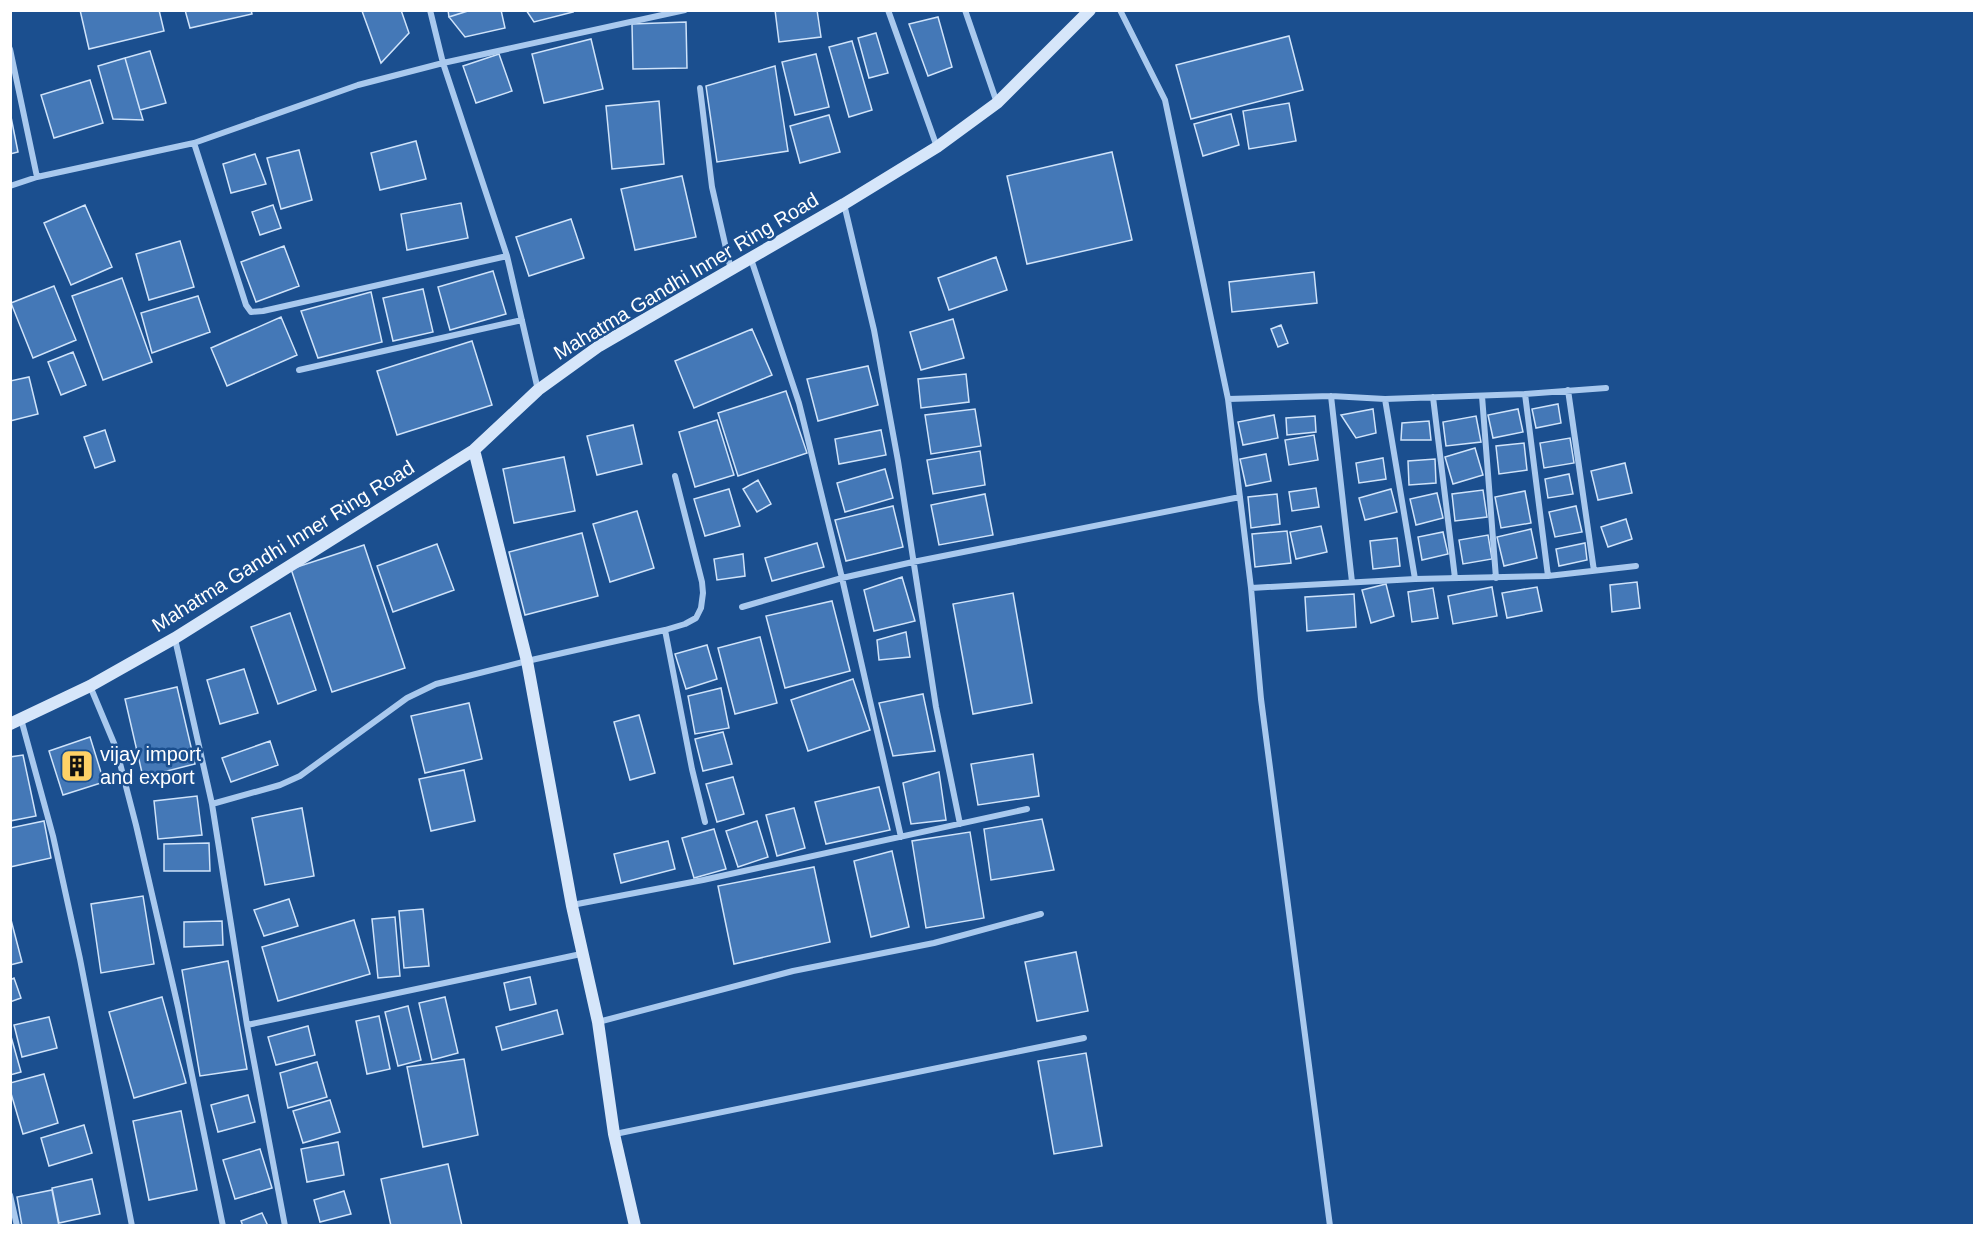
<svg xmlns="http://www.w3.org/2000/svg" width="1985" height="1236" font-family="Helvetica,sans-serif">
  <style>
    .building { fill: #4478b7; stroke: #cfe3fa; stroke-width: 1.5 }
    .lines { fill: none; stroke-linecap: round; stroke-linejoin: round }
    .street { stroke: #a9c9ee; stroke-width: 6 }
    .secondary { stroke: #d6e6fa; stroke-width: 12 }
    .labels { text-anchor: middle; stroke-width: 5; stroke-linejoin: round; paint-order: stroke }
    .street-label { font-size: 20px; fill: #fff; stroke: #1b4f8f }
    .poi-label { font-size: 20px; fill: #fff; stroke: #1b4f8f; text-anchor: start }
  </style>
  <rect width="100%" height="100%" fill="#1b4f8f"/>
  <path class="building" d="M80,10H159L164,31L89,49Z
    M185,10H251L252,14L190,28Z
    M401,10L409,33L381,63L362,11Z
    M448,10H471L449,17Z
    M471,10H501L505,28L465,37L449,17Z
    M526,10H572L573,12L534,22Z
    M775,10H817L821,37L779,42Z
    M938,17L952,67L928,76L909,24Z
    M686,22L687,68L633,69L632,24Z
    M876,33L888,73L869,78L858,38Z
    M1289,36L1303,90L1191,119L1176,65Z
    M591,39L603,89L544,103L532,54Z
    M852,41L872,110L849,117L829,47Z
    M150,51L166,103L140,110L125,58Z
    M499,54L512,91L476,103L463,66Z
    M816,54L829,107L795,115L782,62Z
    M125,58L140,110L143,120L113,119L98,66Z
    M775,66L788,151L717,162L706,86Z
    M90,80L103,123L54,138L41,95Z
    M659,101L664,164L612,169L606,106Z
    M1289,103L1296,141L1249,149L1243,111Z
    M10,112L18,152L10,154Z
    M1231,114L1239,145L1203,156L1194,124Z
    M829,115L840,152L800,163L790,126Z
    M416,141L426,179L380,190L371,153Z
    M299,150L312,200L281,209L267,158Z
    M1112,152L1132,240L1027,264L1007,176Z
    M255,154L266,184L231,193L223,164Z
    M682,176L696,237L635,250L621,189Z
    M461,203L468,238L407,250L401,214Z
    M85,205L112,267L71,285L44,223Z
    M273,205L281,228L260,235L252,212Z
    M571,219L584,258L529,276L516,237Z
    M180,241L194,287L149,300L136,254Z
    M284,246L299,286L256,302L241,262Z
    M996,257L1007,290L949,310L938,278Z
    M493,271L506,314L450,330L438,287Z
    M1314,272L1317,303L1232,312L1229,282Z
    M122,278L152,362L103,380L72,296Z
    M54,286L76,340L33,358L11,303Z
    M423,289L433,332L393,341L383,298Z
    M371,292L382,342L318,358L301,311Z
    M198,296L210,332L152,353L141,313Z
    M281,317L297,355L227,386L211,348Z
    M953,319L964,358L921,370L910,332Z
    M1281,325L1288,343L1278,347L1271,329Z
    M752,329L772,375L694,408L675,361Z
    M472,341L492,405L397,435L377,371Z
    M73,352L86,385L61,395L48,362Z
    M868,366L878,405L818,421L807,379Z
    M966,374L969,402L921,408L918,379Z
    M29,377L38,414L10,421V381Z
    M786,391L807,453L738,476L718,413Z
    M1558,404L1561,423L1536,428L1532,409Z
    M975,409L981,446L931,454L925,415Z
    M1373,409L1376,433L1356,438L1341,415Z
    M1518,409L1523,432L1493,438L1488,415Z
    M1274,415L1278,438L1243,445L1238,422Z
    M1315,416L1316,432L1287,435L1286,418Z
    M1476,416L1481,442L1446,446L1443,422Z
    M717,420L734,475L695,487L679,432Z
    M1429,421L1431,440H1401L1402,423Z
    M633,425L642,464L597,475L587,436Z
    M105,430L115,461L95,468L84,437Z
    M881,430L886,455L839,464L835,439Z
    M1314,435L1318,460L1289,465L1285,440Z
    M1570,438L1574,463L1544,468L1540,443Z
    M1524,443L1527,470L1499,474L1496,446Z
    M1475,448L1483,475L1453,484L1445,457Z
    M980,451L985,485L933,494L927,460Z
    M1266,454L1271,481L1246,486L1240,459Z
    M564,457L575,511L514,523L503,469Z
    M1383,458L1386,479L1359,483L1356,463Z
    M1435,459L1436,483L1409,485L1408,461Z
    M1625,463L1632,493L1598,500L1591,471Z
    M885,469L893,498L845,512L837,483Z
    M1569,474L1573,494L1548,498L1545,479Z
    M758,480L771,504L757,512L743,489Z
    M1316,488L1319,507L1292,511L1289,492Z
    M729,489L740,526L705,536L694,499Z
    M1391,489L1397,512L1365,520L1359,498Z
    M1483,490L1487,517L1455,521L1452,494Z
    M1525,491L1531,523L1501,528L1495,497Z
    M1437,493L1443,518L1416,525L1410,499Z
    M985,494L993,535L939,545L931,505Z
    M1277,494L1280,524L1251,528L1248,497Z
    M893,506L903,547L846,561L835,520Z
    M1576,506L1582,532L1555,537L1549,512Z
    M637,511L654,568L610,582L593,524Z
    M1626,519L1632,539L1608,547L1601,527Z
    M1321,526L1327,552L1296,559L1290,532Z
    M1531,529L1537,558L1504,566L1497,537Z
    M1287,531L1291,563L1255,567L1252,534Z
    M1443,532L1448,554L1422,560L1418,537Z
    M582,533L598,596L525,615L509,552Z
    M1488,535L1492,559L1463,564L1459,540Z
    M1397,538L1400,566L1373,569L1370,541Z
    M817,543L824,567L772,581L765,558Z
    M1585,543L1587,560L1559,566L1556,549Z
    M437,544L454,590L393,612L377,566Z
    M364,545L405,668L332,692L291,569Z
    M743,554L745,576L717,580L714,559Z
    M902,577L915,621L874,631L864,590Z
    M1637,582L1640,608L1612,612L1610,585Z
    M1386,584L1394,616L1371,623L1362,590Z
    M1492,587L1497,616L1453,624L1448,596Z
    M1537,587L1542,611L1507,618L1502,593Z
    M1433,588L1438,618L1412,622L1408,592Z
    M1013,593L1032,703L973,714L953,604Z
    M1354,594L1356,627L1307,631L1305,597Z
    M832,601L850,671L785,688L766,616Z
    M290,613L316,690L278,704L251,627Z
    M906,632L910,657L879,660L877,640Z
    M760,637L777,703L735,714L718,648Z
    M707,645L717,679L686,689L675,654Z
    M244,669L258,713L220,724L207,680Z
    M853,679L870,730L808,751L791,700Z
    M177,687L195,764L143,777L125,699Z
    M721,688L729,728L695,734L688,696Z
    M923,694L935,751L893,756L879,703Z
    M469,703L482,759L425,773L411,716Z
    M639,715L655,773L630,780L614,722Z
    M723,732L732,764L703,771L695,739Z
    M90,737L104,782L63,795L49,751Z
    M270,741L278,765L231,782L222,758Z
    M1033,754L1039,796L978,805L971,764Z
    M23,755L36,816L10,821V757Z
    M464,770L475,821L431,831L419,779Z
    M939,772L946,820L911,824L903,783Z
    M733,777L744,814L717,822L706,784Z
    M879,787L890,830L826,844L815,802Z
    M197,796L202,835L158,839L154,801Z
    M302,808L314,876L265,885L252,818Z
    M794,808L805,848L777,856L766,815Z
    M1042,819L1054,870L991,880L984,829Z
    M44,821L51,858L10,867V828Z
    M757,821L768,857L738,867L726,831Z
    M714,829L726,869L694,878L682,838Z
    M970,832L984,918L926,928L912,841Z
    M668,841L675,869L621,883L614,854Z
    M209,843L210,871H164V844Z
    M892,851L909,927L871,937L854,861Z
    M814,867L830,942L734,964L718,886Z
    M143,896L154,964L101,973L91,904Z
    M289,899L298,926L264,936L254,910Z
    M423,909L429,966L404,968L399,911Z
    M10,916L22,962L10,965Z
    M395,917L400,976L378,978L372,919Z
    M354,920L370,974L278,1001L262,947Z
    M222,921L223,945L184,947V922Z
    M1076,952L1088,1011L1037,1021L1025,962Z
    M228,961L247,1069L200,1076L182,970Z
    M530,977L536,1004L510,1010L504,983Z
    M14,978L21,998L10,1002V980Z
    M162,997L186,1083L134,1098L109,1012Z
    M445,997L458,1053L432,1060L419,1003Z
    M408,1006L421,1060L398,1066L385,1012Z
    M557,1010L563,1034L502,1050L496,1027Z
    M379,1016L390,1069L367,1074L356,1021Z
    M49,1017L57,1048L22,1057L14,1025Z
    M308,1026L315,1055L276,1065L268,1037Z
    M10,1033L21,1072L10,1075Z
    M1086,1053L1102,1146L1054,1154L1038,1061Z
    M464,1059L478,1135L423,1147L407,1067Z
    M317,1062L327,1097L288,1108L280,1073Z
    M44,1074L58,1123L23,1134L10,1090V1083Z
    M248,1095L255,1122L218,1132L211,1105Z
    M330,1100L340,1132L303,1143L293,1111Z
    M181,1111L197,1190L149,1200L133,1121Z
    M84,1125L92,1153L49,1166L41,1138Z
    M338,1142L344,1175L307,1182L301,1149Z
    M260,1149L272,1188L235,1199L223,1160Z
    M448,1164L462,1226H391L381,1179Z
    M92,1179L100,1214L59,1223L52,1188Z
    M52,1190L59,1226H22L17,1197Z
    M344,1191L351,1214L320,1222L314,1200Z
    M262,1213L268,1226H243L241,1221Z"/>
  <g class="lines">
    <path class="street" d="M430,10L443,63L685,10
      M888,10L937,147
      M965,10L997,103
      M1120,10L1165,100L1228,399L1251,588L1261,699L1330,1226
      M10,49L37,177
      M700,88L712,187L731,270
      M194,143L246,305L251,312L263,311L507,256
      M10,186L37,177L194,143L358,85L443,63L507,256L538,390
      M844,204L874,330L898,461L936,707L960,824
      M299,370L522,320
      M1568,390L1594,571
      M1525,394L1548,576
      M1331,396L1352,582
      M1482,396L1496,578
      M1433,397L1455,578
      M1228,399L1331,396L1385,399L1525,394L1606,388
      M1385,399L1415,579
      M1251,588L1415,579L1548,576L1636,566
      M742,607L842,578L799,403L751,259
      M665,630L692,769L705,822
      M175,639L212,804L247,1025L285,1226
      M90,686L116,748L136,825L178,1007L223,1226
      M21,719L53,836L80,959L132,1226
      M212,804L280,785L300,776L407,698L436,684L527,661L665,630L685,624L696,618L701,608L703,593L702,582L675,476
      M901,837L842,578L913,562L1240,497
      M572,905L703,880L1027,809
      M598,1022L793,971L934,943L1041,914
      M247,1025L581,954
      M615,1134L1084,1038
      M10,1195L17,1226"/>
    <path class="secondary" d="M474,450L527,661L572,906L598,1022L614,1134L635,1226
      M10,724L90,686L175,638L474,450L538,390L599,346L844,204L937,147L997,103L1090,10"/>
  </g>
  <defs>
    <g id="building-square" transform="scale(1.725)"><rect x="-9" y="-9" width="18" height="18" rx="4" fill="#ffd166" stroke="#1b4f8f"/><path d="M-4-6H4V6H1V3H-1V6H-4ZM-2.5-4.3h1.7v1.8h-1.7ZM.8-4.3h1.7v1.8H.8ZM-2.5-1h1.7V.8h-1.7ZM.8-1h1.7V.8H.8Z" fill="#111"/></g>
  </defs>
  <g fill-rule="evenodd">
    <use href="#building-square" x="77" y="766"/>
  </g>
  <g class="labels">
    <g class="street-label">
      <text transform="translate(686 276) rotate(-31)" y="7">Mahatma Gandhi Inner Ring Road</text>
      <text transform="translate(283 546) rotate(-32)" y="7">Mahatma Gandhi Inner Ring Road</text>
    </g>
    <g class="poi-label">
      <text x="100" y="761">vijay import<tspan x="100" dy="23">and export</tspan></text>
    </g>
  </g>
  <rect width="1985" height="1236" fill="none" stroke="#ffffff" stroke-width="24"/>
</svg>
